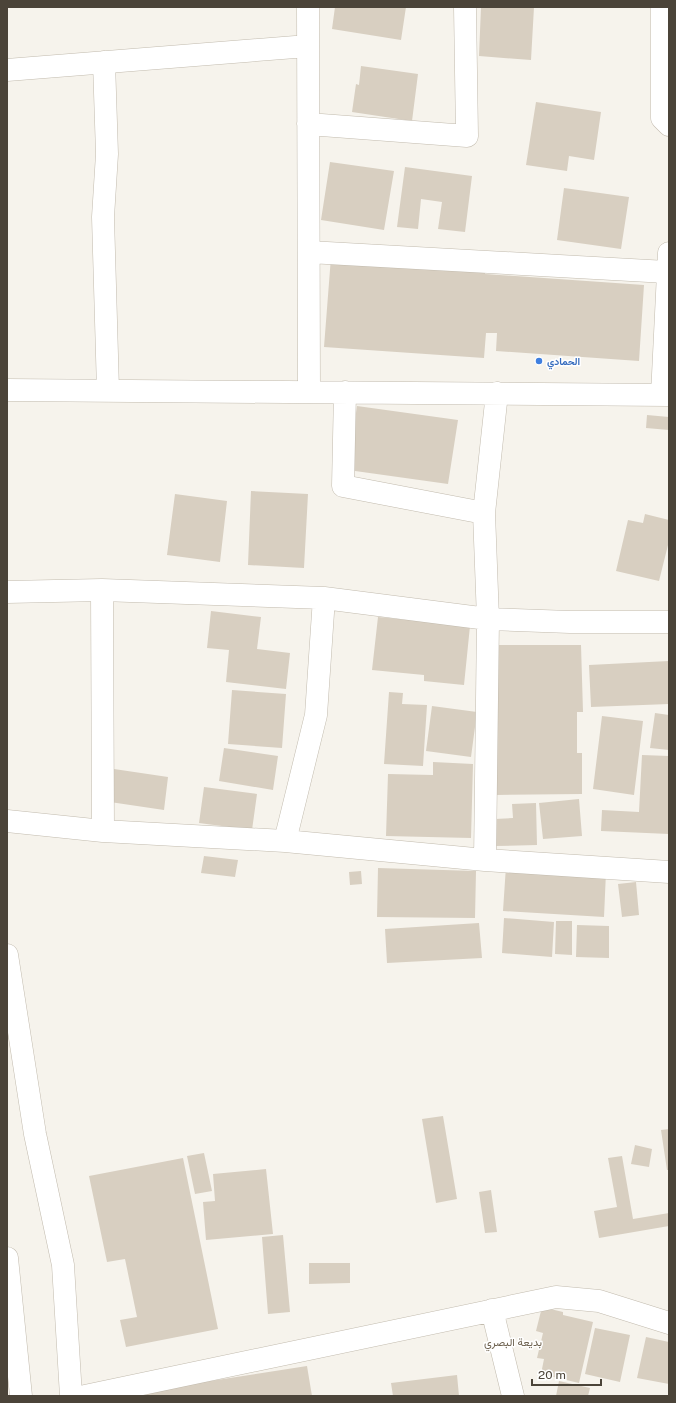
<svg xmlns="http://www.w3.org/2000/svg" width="676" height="1403" font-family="'Public Sans',Vazirmatn,sans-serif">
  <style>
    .building { fill: #d8cfc1 }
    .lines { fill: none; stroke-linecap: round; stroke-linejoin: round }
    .minor-casing { stroke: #c2bbae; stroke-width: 23 }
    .minor { stroke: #fff; stroke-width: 22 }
    .shop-dot { fill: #3f7fe0; stroke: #fff; stroke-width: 1.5 }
    .labels { text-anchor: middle; stroke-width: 3; stroke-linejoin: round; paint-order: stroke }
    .shop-label { font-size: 10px; font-weight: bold; fill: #366cbe; stroke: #fff; text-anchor: start }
    .neighbourhood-label { font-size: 11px; fill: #6e6250; stroke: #fff }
  </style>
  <rect width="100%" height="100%" fill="#f6f3ec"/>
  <path class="building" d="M335,7H406L401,40L332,29Z
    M481,7H534L531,60L479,56Z
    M361,66L418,74L412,121L352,112L356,84L359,85Z
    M536,102L601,112L594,160L569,156L567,171L526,165Z
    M330,162L394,171L384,230L321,220Z
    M405,167L472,176L465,232L438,229L442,202L421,199L418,229L397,227Z
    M564,188L629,197L621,249L557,240Z
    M331,257L486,268L485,274L644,285L639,361L496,351L497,333H486L484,358L324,347Z
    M357,406L458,420L448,484L348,470Z
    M647,415L669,417V430L646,428Z
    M251,491L308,494L304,568L248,565Z
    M175,494L227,501L220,562L167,555Z
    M645,514L669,520V541L659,581L616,571L628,520L643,523Z
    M211,611L261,617L257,649L290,653L286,689L226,682L229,650L207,648Z
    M378,617L470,626L464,685L424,681V675L372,670Z
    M495,645H581L583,712H577V753H582V794L496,795Z
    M669,661V704L591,707L589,665Z
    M232,690L286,694L282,748L228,744Z
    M389,692L403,693L402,704L427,705L423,766L384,764Z
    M432,706L477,712L471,757L426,751Z
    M655,713L669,715V750L650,748Z
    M602,716L643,721L634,795L593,789Z
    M224,748L278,756L273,790L219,781Z
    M642,755L669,756V834L601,831L602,810L639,812Z
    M433,762L473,764L471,838L386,836L388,774L433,775Z
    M114,769L168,777L164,810L110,802Z
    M204,787L257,794L252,830L199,823Z
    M579,799L582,836L543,839L539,803Z
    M536,803L537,845L495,846V819L513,818L512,804Z
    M204,856L238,860L235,877L201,873Z
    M506,866L606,872L604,917L503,911Z
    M378,868L476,871L475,918L377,917Z
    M361,871L362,884L350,885L349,872Z
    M636,882L639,915L622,917L618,884Z
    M504,918L554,922L552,957L502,953Z
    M556,921H572V955L555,954Z
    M479,923L482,958L387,963L385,929Z
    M577,925L609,926V958L576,957Z
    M443,1116L457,1199L436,1203L422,1119Z
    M669,1129V1170H667L661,1130Z
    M635,1145L652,1149L649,1167L631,1164Z
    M204,1153L212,1191L195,1194L187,1156Z
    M622,1156L633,1219L669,1213V1226L599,1238L594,1211L617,1207L608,1158Z
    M183,1158L218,1329L126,1347L120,1320L137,1317L125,1259L107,1262L89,1176Z
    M266,1169L273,1234L206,1240L203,1202L215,1201L213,1174Z
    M491,1190L497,1232L485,1233L479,1192Z
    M283,1235L290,1312L268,1314L262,1237Z
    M309,1263H350V1283L309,1284Z
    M542,1307L563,1312V1315L593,1322L579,1383L541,1374L544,1359L537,1358L543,1333L536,1331Z
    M595,1328L630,1335L620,1382L585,1374Z
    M646,1337L669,1342V1384L637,1378Z
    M307,1366L312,1396H140L139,1392Z
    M457,1375L459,1396H393L391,1383Z
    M559,1381L590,1388L588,1396H556Z"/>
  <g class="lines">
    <g class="minor-casing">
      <path id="minor" d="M308,7L309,392
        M662,7V118L669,125
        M104,62L107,154L103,217L108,390
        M7,70L308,46
        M308,124L467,136L465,7
        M309,252L667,272
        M7,390L669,395
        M345,392L343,486L484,513
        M662,395L669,253
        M102,590L103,831
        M7,592L102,590L324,598L488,619L570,622H669
        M7,821L103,831L285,841L485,860L669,872
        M285,841L316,715L324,598
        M485,860L488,619L484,513L497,393
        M7,955L35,1134L63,1265L71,1396
        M7,1258L21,1396
        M492,1310L513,1396
        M85,1396L556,1297L599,1301L669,1323"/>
    </g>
    <use href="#minor" class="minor"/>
  </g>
  <circle class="shop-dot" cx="539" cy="361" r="4"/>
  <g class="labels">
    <g class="shop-label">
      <text x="547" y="365">الحمادي</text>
    </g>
    <g class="neighbourhood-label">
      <text x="513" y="1346">بديعة البصري</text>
    </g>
  </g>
  <rect width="676" height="1403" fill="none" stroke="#4b4439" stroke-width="16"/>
  <path d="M532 1379v6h69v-6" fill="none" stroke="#4b4439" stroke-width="2"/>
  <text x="538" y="1379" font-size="12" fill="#4b4439" stroke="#ffffff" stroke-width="3" paint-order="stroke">20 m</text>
</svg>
